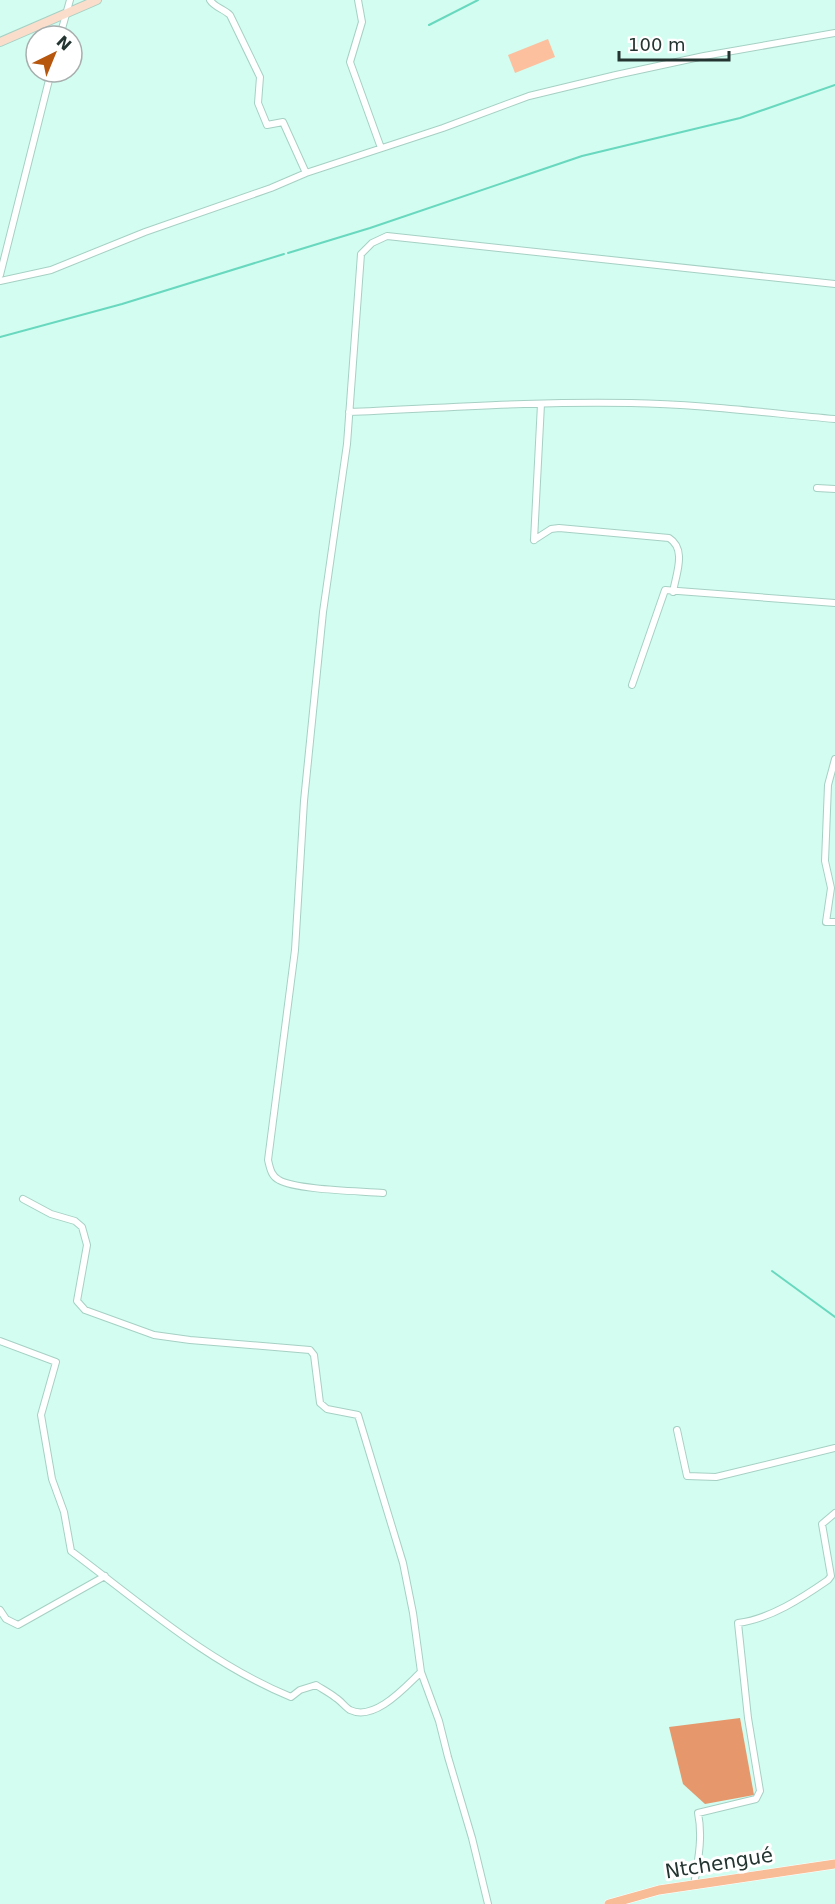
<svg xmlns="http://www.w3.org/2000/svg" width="835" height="1904" font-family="'DejaVu Sans',sans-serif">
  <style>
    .green { fill: #fcc09f }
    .forest { fill: #e6986c }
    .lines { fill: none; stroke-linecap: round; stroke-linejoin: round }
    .stream { stroke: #68d8be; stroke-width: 2 }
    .street-casing { stroke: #a6d0c4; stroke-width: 8 }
    .secondary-casing { stroke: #a6d0c4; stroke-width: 10 }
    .primary-casing { stroke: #fff; stroke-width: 10 }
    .street { stroke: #fff; stroke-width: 6 }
    .secondary { stroke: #fbddcb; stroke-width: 8 }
    .primary { stroke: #f8bc97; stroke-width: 9 }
    .labels { text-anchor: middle; stroke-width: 6; stroke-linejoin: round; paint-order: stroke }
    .street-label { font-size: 20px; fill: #243531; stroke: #fff }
  </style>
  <rect width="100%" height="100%" fill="#d2fdf0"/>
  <path class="green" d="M548,39L555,57L515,73L508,55Z"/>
  <path class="forest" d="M740,1718L754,1795L705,1804L683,1784L669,1727Z"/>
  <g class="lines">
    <path class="stream" d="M429,25L478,0
      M288,253L370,228L582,156L740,118L835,85
      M0,337L122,304L284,254
      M772,1271L835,1317"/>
    <g class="street-casing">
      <path id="street" d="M210,0C214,7 224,9 230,15L260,77L258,103L267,125L283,122L306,173
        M358,0L362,22L350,62L381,148
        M60,36L70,0
        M0,275L51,72
        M0,281L51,270L145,232L271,188L306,173L443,128L529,96L616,75L704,56L835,33
        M349,412C442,408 537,401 631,403C699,404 767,413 835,419
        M817,488L835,489
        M534,540L551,529L559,528L669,538C687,549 676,574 673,592
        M534,540L541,404
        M632,685L665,590L835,603
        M835,759L828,785L825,861L831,888L826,922H835
        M383,1193C361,1191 296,1190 279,1180C271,1176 270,1168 268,1160L295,950L304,801L323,612L347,444L361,254L372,243L387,236L835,284
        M23,1199L51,1214L75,1221L82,1227L87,1245L77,1301L85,1310L154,1335L190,1340L310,1350L314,1355L320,1403L327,1409L358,1415L403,1563L413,1613L421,1672L439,1721L448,1757L472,1838L488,1904
        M0,1341L56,1362L41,1415L52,1479L64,1512L71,1551C142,1604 208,1663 291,1697L300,1690L316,1685C322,1689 330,1693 336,1698C341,1701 345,1707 350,1710C375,1722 406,1686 421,1672
        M677,1430L687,1476L716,1477L835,1448
        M0,1610L6,1619L18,1625L105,1576
        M694,1885C698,1861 703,1837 698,1813L756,1799L760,1791L748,1718L738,1623C770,1619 802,1598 828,1580L831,1576L822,1524L835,1513"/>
    </g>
    <g class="secondary-casing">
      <path id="secondary" d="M0,42L97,0"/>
    </g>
    <g class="primary-casing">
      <path id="primary" d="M609,1904L659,1890L835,1864"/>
    </g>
    <use href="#street" class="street"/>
    <use href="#secondary" class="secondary"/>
    <use href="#primary" class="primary"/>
  </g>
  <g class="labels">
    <g class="street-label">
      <text transform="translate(719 1863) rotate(-9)" y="7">Ntchengué</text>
    </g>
  </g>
  <g transform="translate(54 54) rotate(43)"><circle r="28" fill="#ffffff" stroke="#a7aead" stroke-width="1.5"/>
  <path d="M0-4.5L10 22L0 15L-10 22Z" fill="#b6570d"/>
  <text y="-9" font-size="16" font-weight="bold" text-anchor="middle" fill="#243531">N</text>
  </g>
  <path d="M619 51v9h110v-9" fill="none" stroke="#243531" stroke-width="3"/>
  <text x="628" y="51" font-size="18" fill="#243531" stroke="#ffffff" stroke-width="4.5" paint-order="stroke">100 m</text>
</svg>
